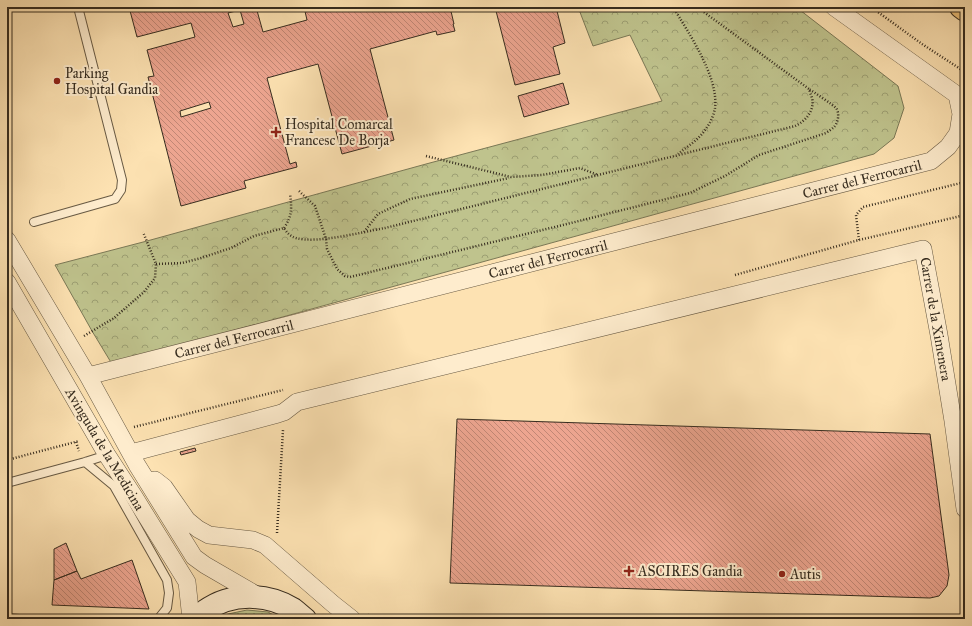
<svg xmlns="http://www.w3.org/2000/svg" width="972" height="626" font-family="'IM FELL Great Primer',serif">
  <style>
    .park { fill: url(#park-crowns); stroke: #7a7856 }
    .garden { fill: url(#garden-dots); stroke: #7a7856 }
    .building { fill: url(#building-back-hatch); stroke: #362c1f; fill-rule: evenodd }
    .lines { fill: none; stroke-linecap: round; stroke-linejoin: round }
    .lane-casing { stroke: #685a44; stroke-width: 10 }
    .street-casing { stroke: #685a44; stroke-width: 18 }
    .secondary-casing { stroke: #362c1f; stroke-width: 24 }
    .highway-casing { stroke: #362c1f; stroke-width: 24 }
    .path { stroke: #362c1f; stroke-width: 2.5; stroke-dasharray: 1 2; stroke-linecap: butt }
    .lane { stroke: #feeccd; stroke-width: 8 }
    .street { stroke: #feeccd; stroke-width: 17 }
    .secondary { stroke: #feeccd; stroke-width: 22 }
    .highway { stroke: #eec179; stroke-width: 22 }
    .poi-dot { fill: #8f2418; stroke: #feeccd; stroke-width: 1.5 }
    .labels { text-anchor: middle; stroke-width: 4; stroke-linejoin: round; paint-order: stroke }
    .poi-label { font-size: 14px; fill: #362c1f; stroke: #feeccd; text-anchor: start }
    .street-label { font-size: 14px; fill: #362c1f; stroke: #feeccd }
  </style>
  <defs>
    <pattern id="park-crowns" width="20" height="18" patternUnits="userSpaceOnUse"><rect width="20" height="18" fill="#bfc38d"/><path d="M2 6a3 3 0 1 1 6 0M12 15a3 3 0 1 1 6 0" fill="none" stroke="#9c9f73"/></pattern>
    <pattern id="garden-dots" width="8" height="8" patternUnits="userSpaceOnUse"><rect width="8" height="8" fill="#bfc38d"/><path d="M2 2h.1M6 6h.1" fill="none" stroke="#9c9f73" stroke-width="1.8" stroke-linecap="round"/></pattern>
    <pattern id="building-back-hatch" width="6" height="6" patternUnits="userSpaceOnUse"><rect width="6" height="6" fill="#eda590"/><path d="M-1 5l2 2M0 0l6 6M5-1l2 2" fill="none" stroke="#c18775"/></pattern>
  </defs>
  <rect width="100%" height="100%" fill="#fde2b2"/>
  <filter id="stains"><feTurbulence type="fractalNoise" baseFrequency=".005" numOctaves="4"/><feColorMatrix values="0 0 0 0 .2 0 0 0 0 .09 0 0 0 0 .02 0 0 0 .5 -.17"/></filter>
  <radialGradient id="worn" r=".72"><stop offset=".6" stop-color="#630" stop-opacity="0"/><stop offset="1" stop-color="#630" stop-opacity=".3"/></radialGradient>
  <path class="park" d="M578,7H796L898,86L904,108L894,138L874,154L112,364L92,331L55,265L147,241L426,164L662,101L630,35L593,46Z"/>
  <path class="garden" d="M247,610L268,612L281,619H219L228,614Z"/>
  <path class="building" d="M129,7H256L263,32L307,20L304,7H450L454,24H453L455,31L437,35L436,31L370,49L394,140L342,154L318,64L267,78L290,164L296,162L297,167L244,181L246,188L181,206L148,77L154,76L147,50L195,37L191,23L137,37ZM240,10L244,24L233,27L228,13ZM209,102L211,108L181,117L180,111Z
    M495,7H556L565,43L553,47L560,74L515,85Z
    M563,83L569,104L524,117L518,96Z
    M457,419L930,434L949,575L947,586L939,596L930,598L450,583Z
    M195,448L196,451L181,455L180,452Z
    M66,543L77,571L54,580V549Z
    M132,560L149,609L52,605L54,580L77,571L81,579Z"/>
  <g class="lines">
    <g class="lane-casing">
      <path id="lane" d="M34,222L115,199L121,190L122,180L78,7
        M85,462L114,486L167,580L169,593L167,608L159,618L157,619
        M7,483L85,462L107,455V457
        M7,618L19,619"/>
    </g>
    <g class="street-casing">
      <path id="street" d="M7,240L88,376L137,465L194,557L205,565L260,597
        M7,282L107,455L135,498L187,582L191,619
        M88,376L931,161L948,147L958,133L961,114L957,95L834,7
        M131,453L278,414L284,412L297,402L923,249L939,335L953,421L965,509
        M155,480L164,487L187,520L198,529L209,535L253,540L265,545L333,604L352,619"/>
    </g>
    <g class="secondary-casing">
      <path id="secondary" d="M196,619C199,616 202,613 205,611C231,592 267,593 293,609C297,612 301,616 305,619"/>
    </g>
    <g class="highway-casing">
      <path id="highway" d="M961,7L965,10"/>
    </g>
    <path class="path" d="M673,7C688,32 719,77 715,108C714,114 711,122 707,127C700,139 688,146 678,154
      M871,7L922,44L965,72
      M426,156L511,177L542,175L580,168L598,175
      M299,191L315,206L326,239L327,249L337,269L345,276L350,277L567,224L690,193L725,176L759,155L826,133C829,131 832,129 834,127C838,123 840,113 836,108C832,104 815,93 809,89
      M284,228C292,216 292,208 290,194
      M364,232L378,214L410,199L509,178
      M859,240L856,215L863,207L965,182
      M156,264L182,263L201,258L231,248L254,236L284,228C287,233 290,236 296,238C317,244 362,232 385,228L795,126C806,121 815,110 812,98C811,95 810,92 809,89L697,7
      M735,275L859,240L965,215
      M84,336L114,318L144,292L155,278L156,264L143,232
      M134,427L283,390
      M76,442L79,451
      M7,460L79,441
      M277,533L283,430
      M368,615L378,618L389,619"/>
    <use href="#lane" class="lane"/>
    <use href="#street" class="street"/>
    <use href="#secondary" class="secondary"/>
    <use href="#highway" class="highway"/>
  </g>
  <g class="poi-dot">
    <circle cx="57" cy="81" r="4"/>
    <path d="M274 126h4v4h4v4h-4v4h-4v-4h-4v-4h4z"/>
    <path d="M627 565h4v4h4v4h-4v4h-4v-4h-4v-4h4z"/>
    <circle cx="782" cy="574" r="4"/>
  </g>
  <g class="labels">
    <g class="poi-label">
      <text x="65" y="78">Parking<tspan x="65" dy="16">Hospital Gandia</tspan></text>
      <text x="285" y="129">Hospital Comarcal<tspan x="285" dy="16">Francesc De Borja</tspan></text>
      <text x="638" y="576">ASCIRES Gandia</text>
      <text x="790" y="579">Autis</text>
    </g>
    <g class="street-label">
      <text transform="translate(862 179) rotate(-14)" y="5">Carrer del Ferrocarril</text>
      <text transform="translate(548 259) rotate(-14)" y="5">Carrer del Ferrocarril</text>
      <text transform="translate(936 319) rotate(80)" y="5">Carrer de la Ximenera</text>
      <text transform="translate(234 339) rotate(-14)" y="5">Carrer del Ferrocarril</text>
      <text transform="translate(105 449) rotate(59)" y="5">Avinguda de la Medicina</text>
    </g>
  </g>
  <rect width="972" height="626" fill="none" stroke="#fde2b2" stroke-width="24"/>
  <rect x="8" y="8" width="956" height="610" fill="none" stroke="#362c1f" stroke-width="2"/>
  <rect x="12" y="12" width="948" height="602" fill="none" stroke="#362c1f"/>
  <rect width="100%" height="100%" filter="url(#stains)"/>
  <rect width="100%" height="100%" fill="url(#worn)"/>
</svg>
